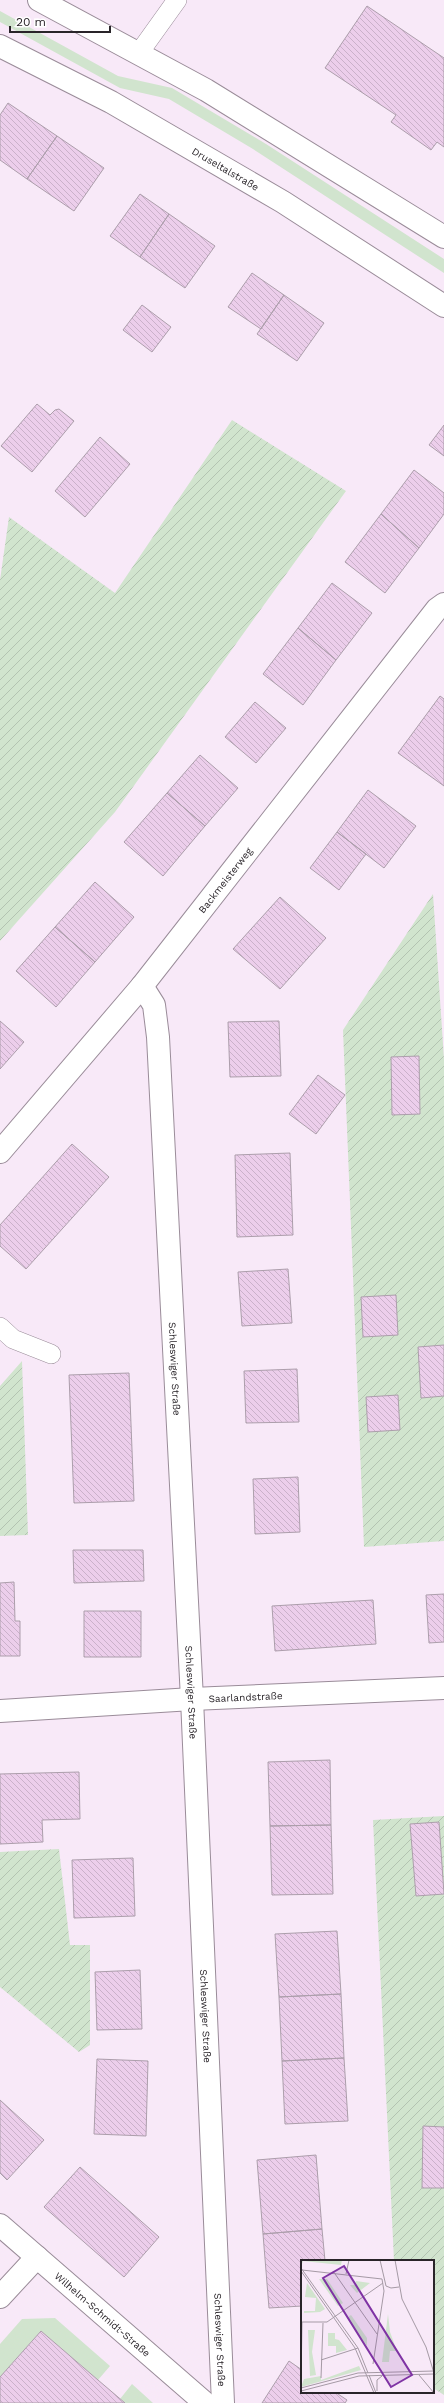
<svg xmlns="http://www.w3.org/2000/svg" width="444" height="2403" font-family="'Work Sans',sans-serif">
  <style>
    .grass { fill: #d1e4ce }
    .garden { fill: url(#garden-furrows) }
    .building { fill: url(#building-back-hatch); stroke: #ac9eab }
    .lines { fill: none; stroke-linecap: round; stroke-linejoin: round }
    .lane-casing { stroke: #9a8c99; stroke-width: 20 }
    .street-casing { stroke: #9a8c99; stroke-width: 24 }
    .secondary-casing { stroke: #9a8c99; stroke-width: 24 }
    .lane { stroke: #fff; stroke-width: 19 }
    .street { stroke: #fff; stroke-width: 22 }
    .secondary { stroke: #fff; stroke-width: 22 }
    .labels { text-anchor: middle; stroke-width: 3; stroke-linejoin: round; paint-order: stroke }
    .street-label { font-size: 10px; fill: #292429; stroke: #fff }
    .inset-road { fill: none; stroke: #a59aa5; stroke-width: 1 }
    .view { fill: #7f33a4; fill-opacity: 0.15; stroke: #7f33a4; stroke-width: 2 }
    .inset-edge { fill: none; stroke: #292429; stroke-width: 2 }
  </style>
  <defs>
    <pattern id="garden-furrows" width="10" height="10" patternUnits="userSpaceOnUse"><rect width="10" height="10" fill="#d1e4ce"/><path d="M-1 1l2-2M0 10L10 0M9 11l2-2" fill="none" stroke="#b3c3b1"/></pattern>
    <pattern id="building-back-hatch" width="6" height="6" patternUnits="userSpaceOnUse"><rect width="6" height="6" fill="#ecceeb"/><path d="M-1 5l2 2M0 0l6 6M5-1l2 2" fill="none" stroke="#cab1ca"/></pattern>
  </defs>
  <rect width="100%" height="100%" fill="#f8e9f8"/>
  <path class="grass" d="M0,11L118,76L172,88L266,144L444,259V273L253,149L169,99L120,88L0,22Z
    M55,2318L110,2366L98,2380L41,2331L0,2377V2344L22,2319Z
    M132,2384L153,2403H125L120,2399Z"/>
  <path class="garden" d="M232,420L346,491L115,812L0,941V580L9,517L115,593Z
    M433,894L444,1059V1541L364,1547L343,1030Z
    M22,1361L28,1535L0,1536V1386Z
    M444,1816V2395L433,2388V2261H394L373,1820Z
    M59,1849L70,1945H90V2045L79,2052L0,1987V1852Z"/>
  <path class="building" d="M367,6L444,58V147L437,142L431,150L391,122L396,115L325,68Z
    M8,103L57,136L27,179L0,160V115Z
    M57,136L104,168L74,211L27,179Z
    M140,194L169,214L140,257L110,236Z
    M169,214L215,246L185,288L140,257Z
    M252,273L284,295L261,329L228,307Z
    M284,295L324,323L297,361L257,334Z
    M142,305L171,327L152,352L123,330Z
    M37,404L50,415L55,410L59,409L74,421L32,472L1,446Z
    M444,425V456L429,445Z
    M100,437L130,464L85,517L55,491Z
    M414,470L444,493V514L419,548L381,514Z
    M381,514L419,548L385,593L345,562Z
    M332,583L372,613L336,660L298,628Z
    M298,628L336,660L303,705L263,674Z
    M440,696L444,699V786L398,753Z
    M255,702L286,728L256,763L225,737Z
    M200,755L238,788L205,826L167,793Z
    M368,790L416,826L384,868L337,832Z
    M167,793L205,826L163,876L124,842Z
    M337,832L366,854L339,890L310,868Z
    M95,882L134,917L95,962L55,927Z
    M280,897L326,938L280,989L233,949Z
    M55,927L95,962L56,1007L16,971Z
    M0,1021L24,1042L0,1069Z
    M279,1021L281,1076L230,1077L228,1022Z
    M419,1056L420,1114L392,1115L391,1057Z
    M318,1075L345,1095L316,1134L289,1114Z
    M72,1144L109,1177L26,1269L0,1246V1225Z
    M290,1153L293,1235L237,1237L235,1155Z
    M288,1269L292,1323L242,1326L238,1272Z
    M396,1295L398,1335L363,1337L361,1297Z
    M444,1345V1396L421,1398L418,1347Z
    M297,1369L299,1422L246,1423L244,1371Z
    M129,1373L134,1501L74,1503L69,1375Z
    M398,1395L400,1430L368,1432L366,1397Z
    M298,1477L300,1532L255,1534L253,1479Z
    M73,1550H143L144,1581L74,1583Z
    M14,1582L15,1621H20V1656H0V1583Z
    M444,1594V1642L429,1643L426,1595Z
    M373,1600L376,1644L275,1651L272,1606Z
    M84,1611H141V1657H84Z
    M330,1760L331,1825L270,1826L268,1762Z
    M79,1772L80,1819L42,1820L43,1842L0,1844V1774Z
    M439,1822L444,1894L416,1896L410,1824Z
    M331,1825L333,1894L272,1895L270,1826Z
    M133,1858L135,1916L74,1918L72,1860Z
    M337,1931L341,1994L279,1997L275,1934Z
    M140,1970L142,2029L97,2030L95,1972Z
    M341,1994L344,2058L282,2061L279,1997Z
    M344,2058L348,2121L285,2124L282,2061Z
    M97,2059L148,2061L146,2136L94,2134Z
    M0,2100L44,2140L7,2180L0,2173Z
    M423,2126L444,2127V2188H422Z
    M316,2155L322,2229L263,2234L257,2160Z
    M80,2167L159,2237L124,2277L44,2207Z
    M322,2229L325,2261H302V2306L269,2308L263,2234Z
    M41,2331L98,2380L125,2403H0V2377Z
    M289,2361L302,2370V2392H335L347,2400L345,2403H262Z"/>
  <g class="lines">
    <g class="lane-casing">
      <path id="lane" d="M139,53L177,0
        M0,1327L13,1339L51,1354"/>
    </g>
    <g class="street-casing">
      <g id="street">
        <path id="s1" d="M142,986L154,1005L158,1037L192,1699L223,2403"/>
        <path id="s2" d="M0,1152L142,986L437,609L444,604"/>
        <path id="s3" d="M0,1711L192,1699L444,1688"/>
        <path id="s4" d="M0,2225L205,2403"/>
        <path d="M0,2297L37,2257"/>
      </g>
    </g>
    <g class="secondary-casing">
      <g id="secondary">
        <path d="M39,0L206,90L444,237"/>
        <path id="s5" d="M0,46L111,102L283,202L444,306"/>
      </g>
    </g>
    <use href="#lane" class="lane"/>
    <use href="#street" class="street"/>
    <use href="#secondary" class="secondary"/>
  </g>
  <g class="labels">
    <g class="street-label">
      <text dy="4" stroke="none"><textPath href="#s5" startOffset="257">Druseltalstraße</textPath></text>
      <text dy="4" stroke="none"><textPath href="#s2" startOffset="353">Backmeisterweg</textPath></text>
      <text dy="4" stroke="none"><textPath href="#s1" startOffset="387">Schleswiger Straße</textPath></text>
      <text dy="4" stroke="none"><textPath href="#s1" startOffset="711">Schleswiger Straße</textPath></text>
      <text dy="4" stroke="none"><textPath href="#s3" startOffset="246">Saarlandstraße</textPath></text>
      <text dy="4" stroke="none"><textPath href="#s1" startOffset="1035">Schleswiger Straße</textPath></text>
      <text dy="4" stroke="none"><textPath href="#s4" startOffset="136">Wilhelm-Schmidt-Straße</textPath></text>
      <text dy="4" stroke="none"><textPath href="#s1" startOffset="1359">Schleswiger Straße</textPath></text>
    </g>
  </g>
  <g transform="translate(301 2260)">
    <rect width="133" height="133" fill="#f8e9f8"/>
    <path d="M6,23L24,49L19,52L3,53V51H14L15,38L4,37Z" fill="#d1e4ce"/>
    <path d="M58,106L60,110L0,127L3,119L20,116V120Z" fill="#d1e4ce"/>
    <path d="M1,0L36,1L41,0L40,5L2,1L1,4ZM18,19H26L42,43L37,46ZM55,21L69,23L56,33L49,25H54ZM87,54L89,72L96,91H89L88,102H81ZM50,55L66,78V86L46,58ZM7,70H14L11,92L15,115L9,116ZM27,73H34V79L38,80L46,90L35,93V86H27Z" fill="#d1e4ce"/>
    <path class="inset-road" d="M79,0L85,26L90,28L98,27M94,0L101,39L125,87L133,113M0,8L57,88L67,113M1,10L81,19L83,31L72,104M0,11L54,88L73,133M32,11L76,74M45,14L48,0M0,62H26L82,23M20,100L57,88M68,115L75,133M118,115L133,133M20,118L22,63M0,122L1,62M0,128L57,113L133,111M0,131L58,116L133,114M76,131V120L81,116"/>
    <path class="view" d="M43,6L111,115L90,127L22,18Z"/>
    <rect width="133" height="133" class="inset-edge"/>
  </g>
  <path d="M10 26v6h100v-6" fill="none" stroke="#292429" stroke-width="2"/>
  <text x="16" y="26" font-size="12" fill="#292429" stroke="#ffffff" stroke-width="3" paint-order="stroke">20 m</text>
</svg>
